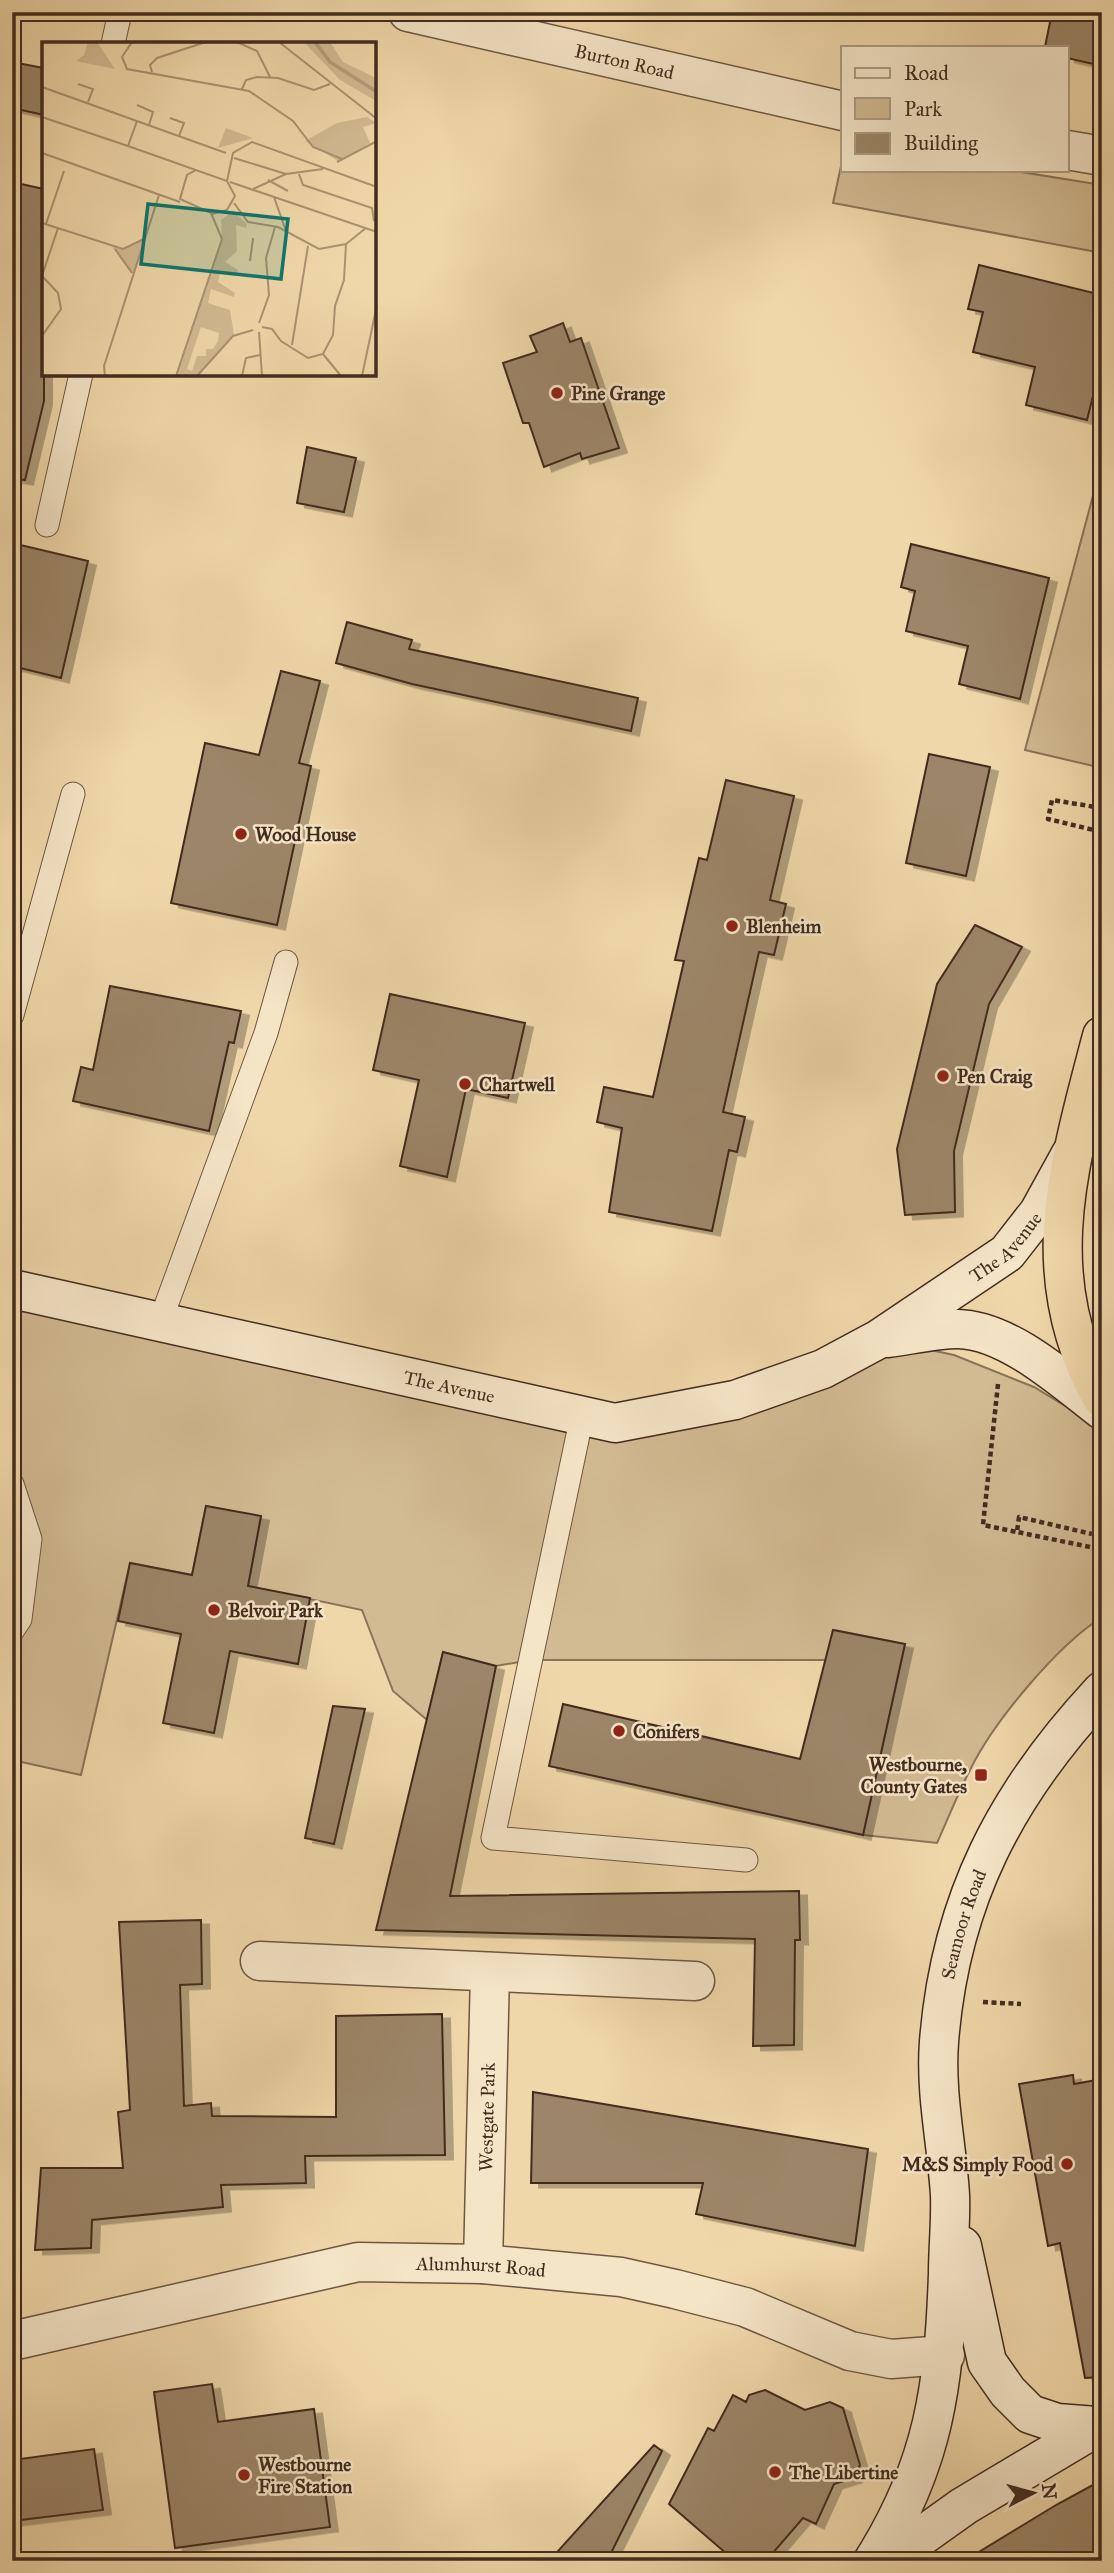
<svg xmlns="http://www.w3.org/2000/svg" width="1114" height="2573" font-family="'IM FELL Great Primer',serif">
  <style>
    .green { fill: #d2ba92; stroke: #8a7358; stroke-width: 2 }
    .building { fill: #9c8567; stroke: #422c1f; stroke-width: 2; filter: url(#shadow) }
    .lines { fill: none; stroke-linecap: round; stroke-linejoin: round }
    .lane-casing { stroke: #6e5742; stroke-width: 25 }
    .street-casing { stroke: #6e5742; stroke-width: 41 }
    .secondary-casing { stroke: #422c1f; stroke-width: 41 }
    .highway-casing { stroke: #422c1f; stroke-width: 41 }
    .path { stroke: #422c1f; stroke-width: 4.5; stroke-dasharray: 5 3.5; stroke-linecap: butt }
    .lane { stroke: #f5e5c7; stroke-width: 23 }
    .street { stroke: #f5e5c7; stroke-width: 38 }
    .secondary { stroke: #f5e5c7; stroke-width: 38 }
    .highway { stroke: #f0d7a9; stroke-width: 38 }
    .poi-dot { fill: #8f2418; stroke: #f5e5c7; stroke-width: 2.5 }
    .labels { text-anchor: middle; stroke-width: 5; stroke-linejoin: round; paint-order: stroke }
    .street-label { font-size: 19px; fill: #422c1f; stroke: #f5e5c7 }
    .poi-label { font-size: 19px; font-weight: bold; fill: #422c1f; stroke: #f5e5c7; text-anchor: start }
    .inset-river { fill: none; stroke: #b59d7a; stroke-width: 3.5 }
    .inset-road { fill: none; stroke: #aa9372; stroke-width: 2 }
    .view { fill: #0f766e; fill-opacity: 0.15; stroke: #0f766e; stroke-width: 3.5 }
    .inset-edge { fill: none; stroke: #422c1f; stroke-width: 3.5 }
  </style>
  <defs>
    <filter id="shadow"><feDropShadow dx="8" dy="4.5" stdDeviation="0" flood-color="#0004"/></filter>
  </defs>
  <rect width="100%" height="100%" fill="#f0d7a9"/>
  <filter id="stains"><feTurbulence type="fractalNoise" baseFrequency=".00286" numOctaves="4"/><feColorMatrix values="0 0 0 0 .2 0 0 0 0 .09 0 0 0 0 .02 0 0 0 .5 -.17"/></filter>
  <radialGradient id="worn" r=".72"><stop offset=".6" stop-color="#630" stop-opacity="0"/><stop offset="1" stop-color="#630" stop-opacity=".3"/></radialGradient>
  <path class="green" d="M843,157V170H1009L1102,185V253L833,203Z
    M1102,462V768L1025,750Z
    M12,1289L615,1423L879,1339L954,1355L1034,1387L1098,1426L1102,1433V1617C1057,1646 994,1721 970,1770C958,1793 948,1819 937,1843L863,1835L905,1644L834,1630L826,1660H531L496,1666L443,1652L427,1720L393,1691L362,1610L248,1586L261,1517L206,1506L192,1575L130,1563L81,1775L12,1760V1631L30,1539L12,1484Z"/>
  <path class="building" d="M1052,12H1102V66L1067,58V47H1045Z
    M12,62L44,68V115L12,108Z
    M12,182L44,189V401L25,480L12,478Z
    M979,265L1102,295V360L1087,420L1026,405L1035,367L973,352L983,312L968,309Z
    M563,323L570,342L581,338L619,448L582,459L580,453L544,467L529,423H523L503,363L537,352L530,336Z
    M307,447L356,458L344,512L297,503Z
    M12,543L88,561L61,678L12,666Z
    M911,544L1049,578L1020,699L959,684L968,646L906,631L915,591L901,587Z
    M347,622L412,640L409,649L638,698L631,731L412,684L336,663Z
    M281,671L320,681L299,763L311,766L277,925L171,903L205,743L259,755Z
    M929,754L990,767L966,876L906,863Z
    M726,780L794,796L770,900L786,904L774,955L759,952L723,1112L745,1117L737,1152L729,1150L712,1231L609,1212L622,1128L597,1122L604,1087L653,1097L684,961L675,960L699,858L707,860Z
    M975,925L1022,947L989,1004L954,1151L955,1212L905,1215L897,1149L937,984Z
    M110,986L241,1011L234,1043L229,1042L209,1131L73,1101L81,1067L93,1070Z
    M390,994L525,1023L508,1098L466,1089L447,1177L400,1166L419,1080L373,1070Z
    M206,1506L261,1516L248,1586L310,1598L298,1664L230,1651L214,1733L163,1723L181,1634L118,1621L130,1563L192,1575Z
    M833,1630L905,1644L863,1835L549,1766L563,1704L800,1759Z
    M443,1652L496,1666L450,1896L799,1891L800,1940H795L794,2045L753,2046L755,1939L376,1930Z
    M333,1706L365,1709L334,1844L305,1838Z
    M201,1920L202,1984L180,1985L184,2106L211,2103L212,2116L336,2117V2016L442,2014L445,2155L305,2156L306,2183L221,2185L223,2207L92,2220L91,2248L35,2250L41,2168H123L118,2112L130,2110L119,1922Z
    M1073,2075L1074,2084L1102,2079V2377L1085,2378L1060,2243L1048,2246L1019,2084Z
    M533,2092L868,2149L855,2246L696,2214L703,2183H531Z
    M212,2384L218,2422L314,2409L330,2527L175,2548L154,2392Z
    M765,2390L805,2410L830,2402L843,2408L860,2465L854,2478L834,2484L816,2524L803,2518L766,2561H735L669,2504L708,2428L714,2431L733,2395L746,2402L749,2395Z
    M654,2445L662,2451L607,2561H549Z
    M94,2449L103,2510L12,2521V2460Z
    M1102,2480V2561H964L1056,2505Z"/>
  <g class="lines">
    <g class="lane-casing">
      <path id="lane" d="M113,44L120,12
        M47,525L81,374
        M12,1015L73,794
        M160,1322L266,1033L286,962
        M582,1416L493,1838L746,1860
        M12,1484L30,1539L20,1619L12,1631"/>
    </g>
    <g class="street-casing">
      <g id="street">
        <path id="s1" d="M408,12L843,111"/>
        <path d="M1067,150L1102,156"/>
        <path d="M260,1961L695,1981"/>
        <path id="s2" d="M483,2264L490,1972"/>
        <path id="s3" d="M12,2341L358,2262L483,2264L621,2277L675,2289L745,2307L850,2351L891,2359L945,2355"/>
      </g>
    </g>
    <g class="secondary-casing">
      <g id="secondary">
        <path id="s4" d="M12,1289L615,1423L735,1400L823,1369L879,1339L1007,1253L1039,1212L1071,1154"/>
        <path d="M888,1338C911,1335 935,1329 958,1329C1008,1330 1063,1380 1102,1410"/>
        <path d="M962,2246L987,2362L1008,2392L1030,2414L1057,2423L1096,2426"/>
        <path id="s5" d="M873,2561C934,2464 944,2386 948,2274C948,2248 951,2221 950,2195C947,2145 935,2093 939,2042C950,1900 1006,1794 1102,1691"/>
        <path d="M887,2561L964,2506L1102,2424"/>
      </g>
    </g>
    <g class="highway-casing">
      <path id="highway" d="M1102,1036C1069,1162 1033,1276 1102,1398"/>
    </g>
    <path class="path" d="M1102,808L1052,800L1048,819L1102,832
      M998,1384L983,1525L1017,1532
      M1090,1547L1017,1532L1019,1517L1092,1534
      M983,2002L1021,2004"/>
    <use href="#lane" class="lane"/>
    <use href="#street" class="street"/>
    <use href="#secondary" class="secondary"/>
    <use href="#highway" class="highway"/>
  </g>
  <g class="poi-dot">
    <circle cx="557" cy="393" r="7"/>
    <circle cx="241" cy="834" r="7"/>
    <circle cx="732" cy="926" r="7"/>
    <circle cx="943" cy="1076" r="7"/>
    <circle cx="465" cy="1084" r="7"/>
    <circle cx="214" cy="1610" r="7"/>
    <circle cx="619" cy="1731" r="7"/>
    <rect x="974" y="1768" width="14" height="14" rx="3.5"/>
    <circle cx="1067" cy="2164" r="7"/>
    <circle cx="775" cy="2472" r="7"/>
    <circle cx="244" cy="2475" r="7"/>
  </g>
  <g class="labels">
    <g class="street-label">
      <text dy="7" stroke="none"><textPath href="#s1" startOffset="222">Burton Road</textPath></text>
      <text dy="7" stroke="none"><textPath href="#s4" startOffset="1054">The Avenue</textPath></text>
      <text dy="7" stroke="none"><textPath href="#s4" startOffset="448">The Avenue</textPath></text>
      <text dy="7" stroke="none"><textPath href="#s5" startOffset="654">Seamoor Road</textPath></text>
      <text dy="7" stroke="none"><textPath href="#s2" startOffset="147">Westgate Park</textPath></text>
      <text dy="7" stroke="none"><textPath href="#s3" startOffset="478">Alumhurst Road</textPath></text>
    </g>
    <g class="poi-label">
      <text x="571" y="400">Pine Grange</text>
      <text x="255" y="841">Wood House</text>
      <text x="746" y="933">Blenheim</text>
      <text x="957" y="1083">Pen Craig</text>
      <text x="479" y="1091">Chartwell</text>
      <text x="228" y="1617">Belvoir Park</text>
      <text x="633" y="1738">Conifers</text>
      <text x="967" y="1771" text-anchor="end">Westbourne,<tspan x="967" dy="22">County Gates</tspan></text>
      <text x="1053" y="2171" text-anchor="end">M&amp;S Simply Food</text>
      <text x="258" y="2471">Westbourne<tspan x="258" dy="22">Fire Station</tspan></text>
      <text x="789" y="2479">The Libertine</text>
    </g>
  </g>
  <g transform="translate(42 42)">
    <rect width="334" height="334" fill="#f0d7a9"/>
    <path d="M46,0H55L73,27L34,19L42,13ZM262,0H288L301,20L334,36V59L298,38ZM325,75L334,81L321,85L328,101L296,119L263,99L295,81ZM184,86L211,96L176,106ZM191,169L205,182L204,186L194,183L195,209L183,220L196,228L194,234L178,231L176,240L193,251L192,255L169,247L166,261L188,268L192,293L155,334H134L180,197L179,178ZM159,285L177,291L176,299L171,307H164V314H155L150,329L145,327ZM104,195L91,232L70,205L81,207Z" fill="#d2ba92" fill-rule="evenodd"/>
    <path class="inset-river" d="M273,0L288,20L335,50"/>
    <path class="inset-road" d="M90,0L80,15L85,27L207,49L251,79L271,105L300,117M195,0L215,9L228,35M237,0L335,77M110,30L108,23L115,16L164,0M36,42L51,47L46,60M0,45L184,111M200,47L204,38L215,35L236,36L272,48L288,42M95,63L111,70L107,83M0,75L86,104L185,139L193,154L185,168L171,172L138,157L145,133L154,128M128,76L142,81L137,94M86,104L95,79M0,111L138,160M192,116L244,132M295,120L335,99M257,132L261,143L330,166L332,179M226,138L246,149M185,139L191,111L210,100L335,145M188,140L335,190M211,147L244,132L281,127M232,155L244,189M192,161L206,180L236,185L277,207L304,202L324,186M0,181L81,207L104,196M4,182L22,129M73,207L90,231M208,219L211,196M217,281L227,253L224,216L233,185M220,285L230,287L239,299L266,316L281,312L291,293L293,264L302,238L304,202M217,290L220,334M0,294L19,267L16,251L0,234L16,186M250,303L266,204M281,312L299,334M63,334L62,324L117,153M134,334L180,197L169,171M155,334L191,294L211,288M200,334L204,316L218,313M320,334L335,263"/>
    <path class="view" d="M106,162L246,177L239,237L99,222Z"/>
    <rect width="334" height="334" class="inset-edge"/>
  </g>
  <rect width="1114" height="2573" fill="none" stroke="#f0d7a9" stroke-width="42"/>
  <rect x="14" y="14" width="1086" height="2545" fill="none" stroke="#422c1f" stroke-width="3.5"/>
  <rect x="21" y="21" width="1072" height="2531" fill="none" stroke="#422c1f" stroke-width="2"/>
  <rect x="841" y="46" width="228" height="126" fill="#f5e5c7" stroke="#ad9b84" stroke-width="2"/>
  <rect x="855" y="68" width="35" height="10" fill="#f5e5c7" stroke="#ad9b84" stroke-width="2"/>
  <text x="904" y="80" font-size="21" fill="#422c1f">Road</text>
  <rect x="855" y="98" width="35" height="21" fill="#d2ba92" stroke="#ad9b84" stroke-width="2"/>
  <text x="904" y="116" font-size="21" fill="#422c1f">Park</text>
  <rect x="855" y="133" width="35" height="21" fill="#9c8567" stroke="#ad9b84" stroke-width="2"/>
  <text x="904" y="150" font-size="21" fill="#422c1f">Building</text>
  <g transform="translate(1033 2493) rotate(84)" stroke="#f5e5c7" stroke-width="5" paint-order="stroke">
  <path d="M0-5L12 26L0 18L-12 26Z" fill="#422c1f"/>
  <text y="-10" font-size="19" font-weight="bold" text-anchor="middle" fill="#422c1f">N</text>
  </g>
  <rect width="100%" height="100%" filter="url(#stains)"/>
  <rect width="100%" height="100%" fill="url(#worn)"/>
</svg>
